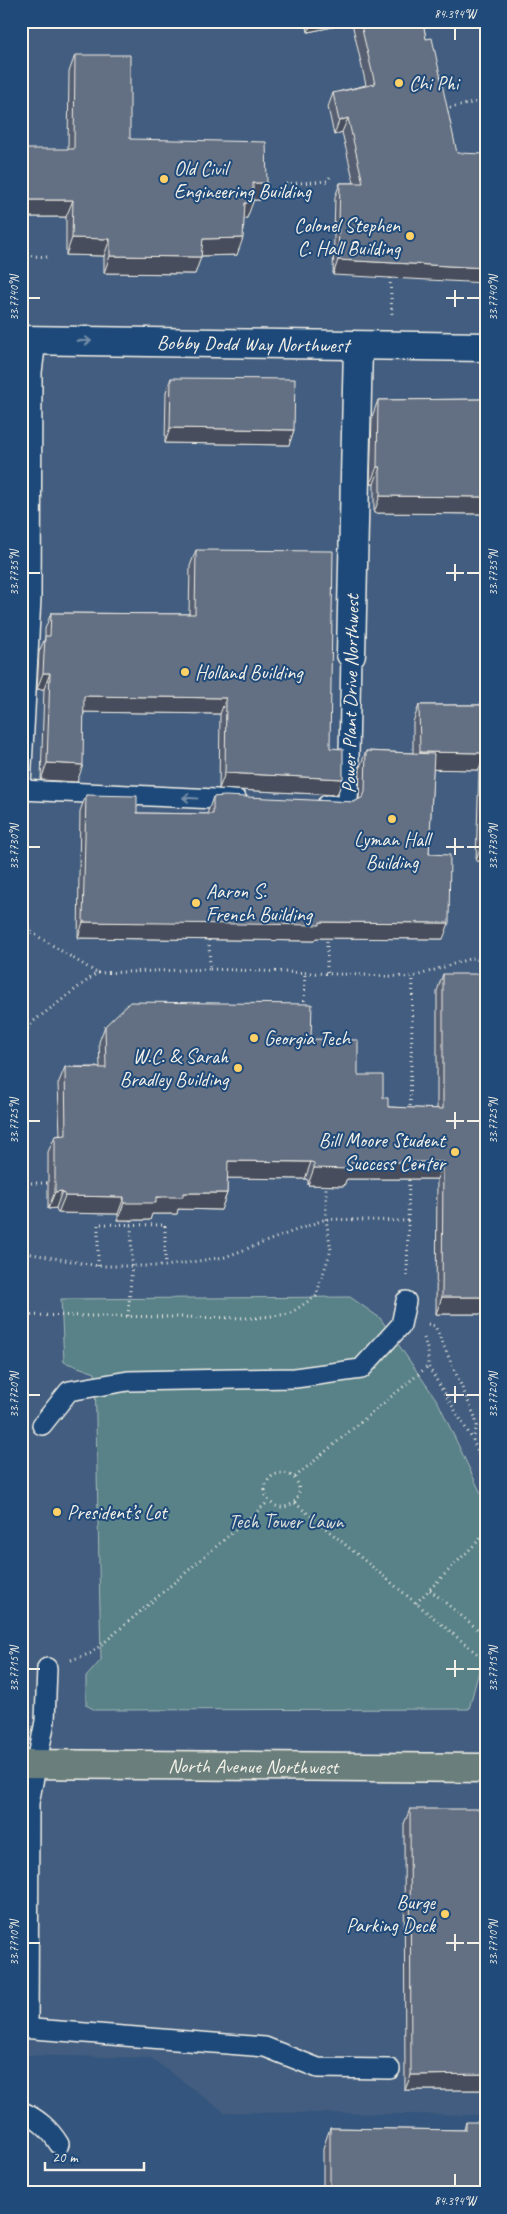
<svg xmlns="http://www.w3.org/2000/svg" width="507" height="2214" font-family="Caveat,sans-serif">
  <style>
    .built { fill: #425d7f }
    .green { fill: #588188; stroke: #a6b9b8 }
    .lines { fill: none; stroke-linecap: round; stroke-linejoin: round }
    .service-casing { stroke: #f4f1e8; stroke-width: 22 }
    .minor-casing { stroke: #f4f1e8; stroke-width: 31 }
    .trunk-casing { stroke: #f4f1e8; stroke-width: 31 }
    .path { stroke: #f4f1e8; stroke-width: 3; stroke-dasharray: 1 4; stroke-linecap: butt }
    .service { stroke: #1f4a7a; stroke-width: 19 }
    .minor { stroke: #1f4a7a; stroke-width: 28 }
    .trunk { stroke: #6b7f7c; stroke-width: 28 }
    .wall { fill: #565f71; stroke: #f4f1e8 }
    .shaded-wall { fill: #464e5c; stroke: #f4f1e8 }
    .building { fill: #646f83; stroke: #f4f1e8 }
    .oneway { stroke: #748da6 }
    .ticks { fill: none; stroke: #f4f1e8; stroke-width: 2 }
    .poi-dot { fill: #ffd166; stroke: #1f4a7a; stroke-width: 2 }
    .labels { text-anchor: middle; stroke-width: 4; stroke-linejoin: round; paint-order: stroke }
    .poi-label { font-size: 20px; fill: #f4f1e8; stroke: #1f4a7a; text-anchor: start }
    .street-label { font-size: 20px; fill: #f4f1e8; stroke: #1f4a7a }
    .park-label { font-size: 20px; fill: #dde0da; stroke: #1f4a7a }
    .neatline { fill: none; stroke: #f4f1e8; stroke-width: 2 }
    .ticks-label { font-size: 12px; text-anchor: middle; fill: #f4f1e8 }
  </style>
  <rect width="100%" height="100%" fill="#34557d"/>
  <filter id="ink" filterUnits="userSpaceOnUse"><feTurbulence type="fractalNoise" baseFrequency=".02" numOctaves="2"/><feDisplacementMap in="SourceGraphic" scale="10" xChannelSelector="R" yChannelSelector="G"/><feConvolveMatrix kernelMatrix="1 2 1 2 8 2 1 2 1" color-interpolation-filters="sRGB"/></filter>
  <g filter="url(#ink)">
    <path class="built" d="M21,21H486V2115L224,2112L151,2058L21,2055Z"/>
    <path class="green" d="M350,1297L380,1318L438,1402L485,1502L486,1644L469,1709L95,1710L86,1705V1677L101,1660L95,1373L64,1362L61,1299Z"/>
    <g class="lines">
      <g class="service-casing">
        <path id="service" d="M21,785L31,598L32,372L36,341
          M21,790L237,800
          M327,805L348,807L351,654
          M42,1425L69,1391L128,1381L295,1378L361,1369L401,1325L406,1301
          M21,2028L265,2047L318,2068L390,2069
          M28,2028L29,1803L45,1721L47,1668
          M21,2111C38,2119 49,2128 59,2144"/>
      </g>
      <g class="minor-casing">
        <g id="minor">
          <path id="s1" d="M21,340L486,347"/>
          <path d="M351,654L358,346"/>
        </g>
      </g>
      <g class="trunk-casing">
        <g id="trunk">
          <path id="s2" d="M21,1764L486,1768"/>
        </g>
      </g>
      <path class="path" d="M445,109L486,100
        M286,184L327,181L330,177
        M21,255L47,257
        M390,278L392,314
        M21,915L31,932L97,973
        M210,969L413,977L472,958L486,962
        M327,972V935
        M304,1006L305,971
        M21,1036L34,1021L97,973L210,969L209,939
        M410,1111L413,977
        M21,1183H48
        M21,1252L98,1266H165L225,1257L326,1219L408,1221
        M98,1266V1224L165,1225V1266
        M407,1276L409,1175
        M21,1315L254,1318L289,1314L316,1296L331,1250L326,1219V1185
        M128,1316L132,1266L131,1220
        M428,1324L435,1326L475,1417L477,1426L473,1440
        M424,1338L428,1352V1366L473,1440L486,1471
        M265 1490a17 17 0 1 1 34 0a17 17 0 1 1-34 0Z
        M295,1477L428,1366
        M295,1503L486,1661
        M430,1590L486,1636
        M416,1603L486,1533
        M71,1660L92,1653L268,1502"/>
      <use href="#service" class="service"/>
      <use href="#minor" class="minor"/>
      <use href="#trunk" class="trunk"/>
    </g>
    <path class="wall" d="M306,21H423L426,39L333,275L335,197L340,183H354L342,132L334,135L328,107L333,93L366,85L352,23L308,32Z
      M75,55L130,139L267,183L261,200H253L247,218L244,219L237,255L201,256L195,274L104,273V256L66,255V217H21L68,149L69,72Z
      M171,378L294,430L289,445L165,443L166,392Z
      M486,399V514L374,513V484H370L372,417L378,400Z
      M196,550L330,748L343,779L337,795L219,789L220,714L84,712L77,782L41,780L44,689H37L39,652L45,638V629L51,613L189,614L190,566Z
      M485,692H486V861H476L479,770L433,769L429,854L443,939L316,938L314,941L78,938L80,811L86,795L137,813L207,814L213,797L354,802L359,799L360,767L366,751L413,753V722L419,705H480Z
      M443,974L486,1314H436L437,1179H347L346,1180L344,1186L308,1185V1180L305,1179L227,1178V1193L221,1210L178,1209L177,1214H152L150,1220H118V1214L58,1213L56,1208L48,1209V1152L55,1136L60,1135L58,1084L65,1067H100L99,1042L105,1026L311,1039L358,1075L383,1098L388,1107L437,1109V991Z
      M410,1809L486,2090H405L404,1824Z
      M466,2122L486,2193H323V2148L330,2128L464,2130Z"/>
    <path class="shaded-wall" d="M21,21H39L38,24H21Z
      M312,21H353L352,23L308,32Z
      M348,118L342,132L334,135L339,121Z
      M253,183H267L261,200H247Z
      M21,200H73L66,217H21Z
      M253,202L247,218L238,220L245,203Z
      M72,238L110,239L104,256L66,255Z
      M243,238L237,255L197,256L203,239Z
      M110,256L201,257L195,274L104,273Z
      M338,260L486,268V283L333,275Z
      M170,428L294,430L289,445L165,443Z
      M377,467H380L374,484H370Z
      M380,496L486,497V514L374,513Z
      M43,673H50L44,689H37Z
      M84,696L226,698L220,714L78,712Z
      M420,752L485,753L479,770L414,769Z
      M47,763L83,765L77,782L41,780Z
      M225,773L343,779L337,795L219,789Z
      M482,844H486V861H476Z
      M83,922H320L449,923L443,939L316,938L314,941L78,938Z
      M228,1161L311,1162L305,1179L221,1178Z
      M353,1162H443L437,1179H347L346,1180L344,1186L308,1185L314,1168L350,1164Z
      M62,1191L56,1208L48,1209L55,1192Z
      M183,1193H227L221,1210L178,1209L177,1214H152L150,1220H118L124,1203Z
      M65,1196L124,1197L118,1214L58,1213Z
      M442,1297H486V1314H436Z
      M486,2074V2090H405L411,2075Z"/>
    <path class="building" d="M360,21H423L426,39L432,38L457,153L486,154V268L338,260L340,183H363L348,118L339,121L333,93L375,84Z
      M75,55H130V139L266,142L267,183H253V202L245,203L243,238L203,239L201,257L110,256V239L72,238L73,200H21V149H74Z
      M171,378L295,379L294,430L170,428Z
      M486,399V497L380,496V467H377L378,400Z
      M196,550L333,551L330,748L343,749V779L225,773L226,698L84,696L83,765L47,763L50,673H43L45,636H50L51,613L195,614Z
      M21,637H22L21,655Z
      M485,692H486V844H482L485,753L420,752L419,705H485Z
      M366,751L434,754L429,854L450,855L449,923L320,922V925L83,922L86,795L137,796V813L213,814V797L225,796L354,802L363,797L365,792Z
      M443,974H486V1297H442L443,1162H353L350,1164V1169L314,1168V1163L311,1162L228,1161L227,1193H183V1197H156V1203H124V1197L65,1196L62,1191L55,1192V1136L66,1135L65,1067L106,1068L105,1026L130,1002L312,1004L311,1039L358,1040V1075H383V1098H388V1107L443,1109Z
      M410,1809H486V2074L411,2075Z
      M466,2122H486V2193H330V2128L466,2130Z"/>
    <defs><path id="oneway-shaft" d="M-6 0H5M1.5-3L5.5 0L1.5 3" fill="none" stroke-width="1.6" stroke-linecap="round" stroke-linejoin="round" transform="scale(1.25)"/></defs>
    <g class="oneway">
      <use href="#oneway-shaft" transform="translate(84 341) rotate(1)"/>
      <use href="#oneway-shaft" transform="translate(190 798) rotate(-177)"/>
    </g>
  </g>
  <path class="ticks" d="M455,28V40M455,290V307M28,298H40M446,298H464M467,298H480M455,564V581M28,573H40M446,573H464M467,573H480M455,838V855M28,847H40M446,847H464M467,847H480M455,1112V1129M28,1121H40M446,1121H464M467,1121H480M455,1386V1403M28,1395H40M446,1395H464M467,1395H480M455,1660V1677M28,1669H40M446,1669H464M467,1669H480M455,1934V1951M28,1943H40M446,1943H464M467,1943H480M455,2174V2186"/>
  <g class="poi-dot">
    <circle cx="399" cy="83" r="5"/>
    <circle cx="164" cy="179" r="5"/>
    <circle cx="410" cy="236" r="5"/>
    <circle cx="185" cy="672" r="5"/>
    <circle cx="392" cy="819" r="5"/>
    <circle cx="196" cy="903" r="5"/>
    <circle cx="254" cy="1038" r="5"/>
    <circle cx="238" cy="1068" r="5"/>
    <circle cx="455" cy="1152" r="5"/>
    <circle cx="57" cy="1512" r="5"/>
    <circle cx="445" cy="1914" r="5"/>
  </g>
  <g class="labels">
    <g class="poi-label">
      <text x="409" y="90">Chi Phi</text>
      <text x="174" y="175">Old Civil<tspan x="174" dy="23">Engineering Building</tspan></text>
      <text x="400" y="232" text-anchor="end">Colonel Stephen<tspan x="400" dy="23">C. Hall Building</tspan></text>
      <text x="195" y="679">Holland Building</text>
      <text x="392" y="846" text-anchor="middle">Lyman Hall<tspan x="392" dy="23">Building</tspan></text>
      <text x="206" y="898">Aaron S.<tspan x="206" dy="23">French Building</tspan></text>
      <text x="264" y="1045">Georgia Tech</text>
      <text x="228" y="1063" text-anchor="end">W.C. &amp; Sarah<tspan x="228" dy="23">Bradley Building</tspan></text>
      <text x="445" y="1147" text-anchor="end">Bill Moore Student<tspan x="445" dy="23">Success Center</tspan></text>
      <text x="67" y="1519">President’s Lot</text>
      <text x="435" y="1909" text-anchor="end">Burge<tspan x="435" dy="23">Parking Deck</tspan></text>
    </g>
    <g class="street-label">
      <text dy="7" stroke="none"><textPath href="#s1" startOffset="232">Bobby Dodd Way Northwest</textPath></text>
      <text transform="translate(350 694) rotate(-89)" y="7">Power Plant Drive Northwest</text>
      <text dy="7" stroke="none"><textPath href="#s2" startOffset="232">North Avenue Northwest</textPath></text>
    </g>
    <g class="park-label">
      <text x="286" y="1528">Tech Tower Lawn</text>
    </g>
  </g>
  <rect width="507" height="2214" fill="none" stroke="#1f4a7a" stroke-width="55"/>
  <path d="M45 2162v8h99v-8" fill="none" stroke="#f4f1e8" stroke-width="2.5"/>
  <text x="52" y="2162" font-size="15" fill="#f4f1e8" stroke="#1f4a7a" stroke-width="4" paint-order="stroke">20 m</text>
  <rect x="28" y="28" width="452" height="2158" class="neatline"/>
  <g class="ticks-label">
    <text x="455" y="18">84.394°W</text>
    <text transform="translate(14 298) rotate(-90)" y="4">33.7740°N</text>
    <text transform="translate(493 298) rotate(-90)" y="4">33.7740°N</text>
    <text transform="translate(14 573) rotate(-90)" y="4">33.7735°N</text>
    <text transform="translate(493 573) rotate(-90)" y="4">33.7735°N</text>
    <text transform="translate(14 847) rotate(-90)" y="4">33.7730°N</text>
    <text transform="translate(493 847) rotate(-90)" y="4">33.7730°N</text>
    <text transform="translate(14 1121) rotate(-90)" y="4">33.7725°N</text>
    <text transform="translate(493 1121) rotate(-90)" y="4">33.7725°N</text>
    <text transform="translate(14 1395) rotate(-90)" y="4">33.7720°N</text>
    <text transform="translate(493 1395) rotate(-90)" y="4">33.7720°N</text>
    <text transform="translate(14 1669) rotate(-90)" y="4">33.7715°N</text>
    <text transform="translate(493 1669) rotate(-90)" y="4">33.7715°N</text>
    <text transform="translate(14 1943) rotate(-90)" y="4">33.7710°N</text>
    <text transform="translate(493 1943) rotate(-90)" y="4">33.7710°N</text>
    <text x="455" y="2205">84.394°W</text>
  </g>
</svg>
